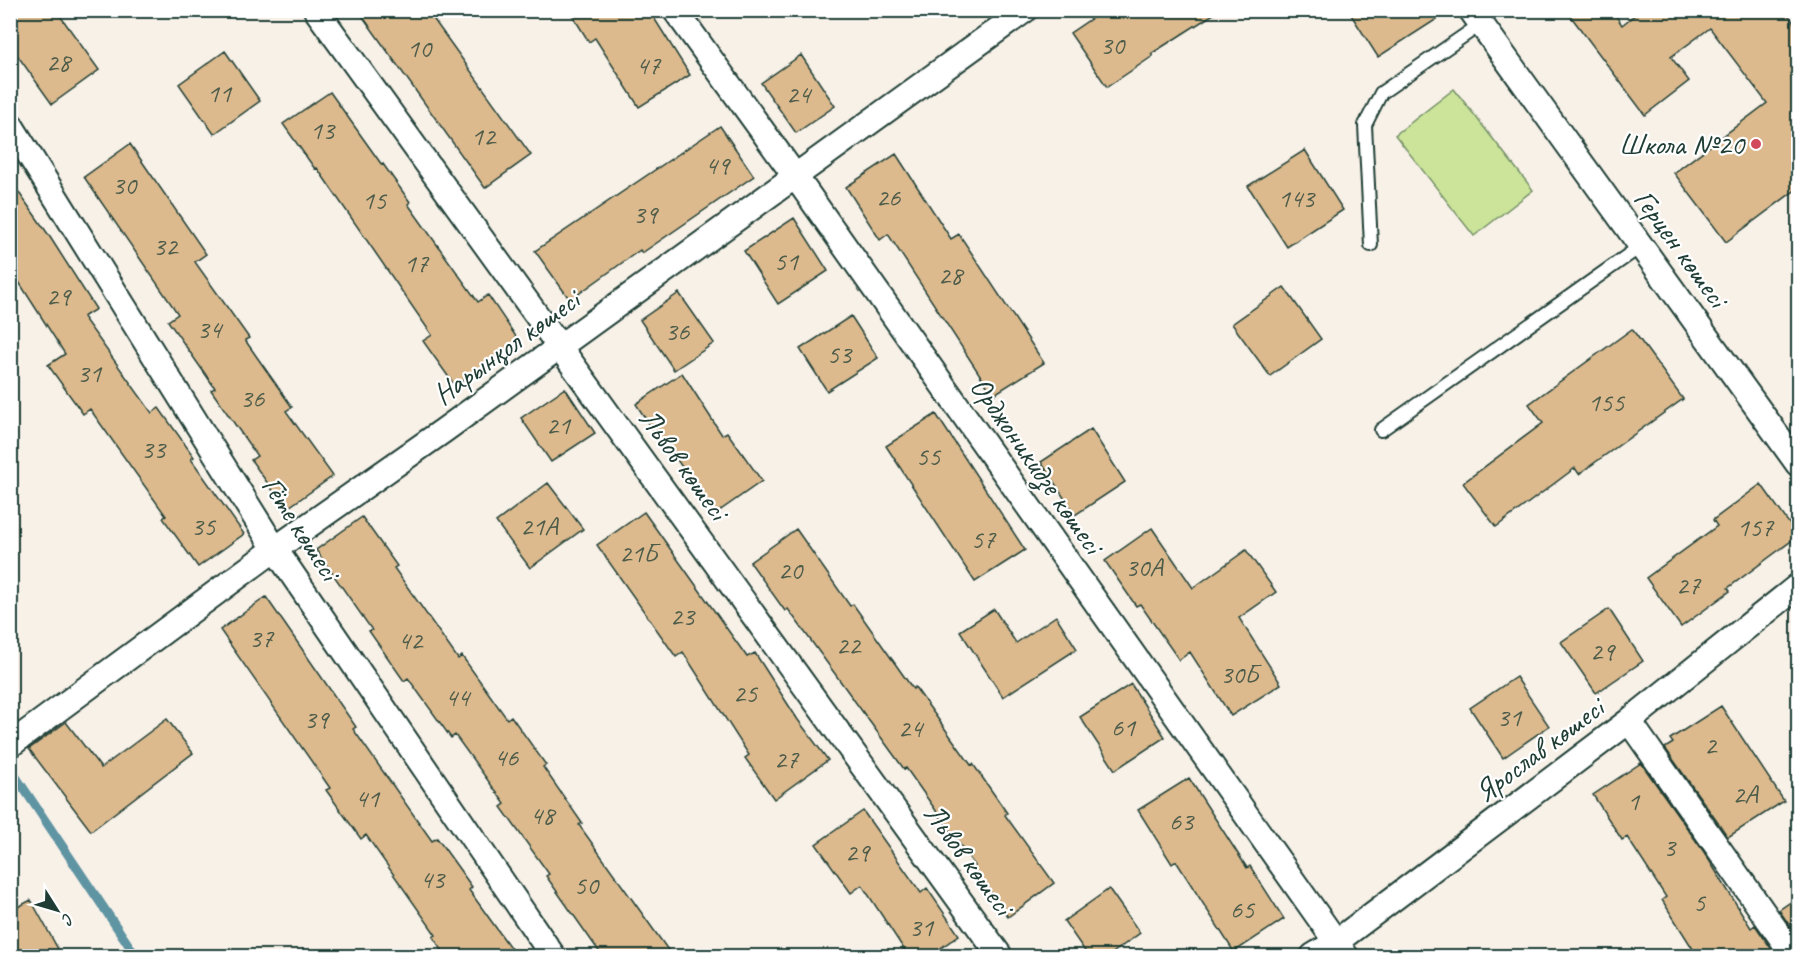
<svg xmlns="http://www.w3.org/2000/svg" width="1809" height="967" font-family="Caveat,sans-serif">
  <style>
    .green { fill: #cbe49a; stroke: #759067; stroke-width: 1.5 }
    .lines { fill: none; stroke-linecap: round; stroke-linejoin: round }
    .stream { stroke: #5f94a2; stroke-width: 9 }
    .building { fill: #dcba8e; stroke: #1f3d34; stroke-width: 1.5 }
    .service-casing { stroke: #1f3d34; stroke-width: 16 }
    .minor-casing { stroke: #1f3d34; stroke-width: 28 }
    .service { stroke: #fff; stroke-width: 12 }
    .minor { stroke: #fff; stroke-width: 24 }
    .poi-dot { fill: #d1495b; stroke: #fff; stroke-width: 2 }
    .labels { text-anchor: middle; stroke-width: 4.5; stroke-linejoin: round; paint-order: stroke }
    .number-label { font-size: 27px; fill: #4e5c4a }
    .poi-label { font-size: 30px; fill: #1f3d34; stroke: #fff; text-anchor: end }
    .street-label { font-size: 30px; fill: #1f3d34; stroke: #fff }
  </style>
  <rect width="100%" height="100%" fill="#f8f1e8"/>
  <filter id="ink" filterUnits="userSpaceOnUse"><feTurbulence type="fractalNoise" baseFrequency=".0167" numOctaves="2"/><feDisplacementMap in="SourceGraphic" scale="12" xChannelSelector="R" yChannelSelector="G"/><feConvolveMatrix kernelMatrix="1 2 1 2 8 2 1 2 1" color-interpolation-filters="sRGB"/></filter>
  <g filter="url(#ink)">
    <path class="green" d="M1454,89L1533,190L1474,236L1395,135Z"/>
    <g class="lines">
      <path class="stream" d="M10,768L136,956"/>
    </g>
    <path class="building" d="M10,10H56L99,70L52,104L10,45Z
      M358,10H427L531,155L485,188Z
      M569,10H649L690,75L639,107L595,38L589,42Z
      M1104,10H1220L1151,54L1153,56L1107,87L1070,33Z
      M1348,10H1451L1378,57Z
      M1566,10H1612L1622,25L1641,10H1785L1798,29V188L1726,242L1674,173L1767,103L1710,28L1671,57L1689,81L1645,115Z
      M225,51L260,101L214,134L179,84Z
      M801,55L835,106L796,133L761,83Z
      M330,92L382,165L383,164L410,202L408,204L478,302L488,295L519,341L455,386L423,341L432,335L317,168L315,169L283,124Z
      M720,126L754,176L642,253L640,250L570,300L535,251Z
      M130,144L206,254L195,262L249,338L245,340L292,407L286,411L333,476L286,509L251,460L257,456L211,390L215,388L168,321L178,314L84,177Z
      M1305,150L1343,210L1287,247L1248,186Z
      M896,154L951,239L959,234L1044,363L993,395L888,234L880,240L846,187Z
      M10,180L48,234L96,309L83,317L152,413L159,408L194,457L191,459L244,534L198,567L163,518L166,516L90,409L83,414L48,365L65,354L10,268Z
      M794,218L828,271L778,304L744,251Z
      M1284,287L1321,339L1270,376L1232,324Z
      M679,293L714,343L674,370L640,320Z
      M851,316L878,358L827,391L800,349Z
      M1632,329L1683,399L1579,474L1575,468L1496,527L1463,483L1543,423L1529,404Z
      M682,373L722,435L727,432L762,481L715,514L668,447L665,449L636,404Z
      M565,388L595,433L551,462L521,418Z
      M936,414L1025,550L975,582L886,446Z
      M1091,429L1125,482L1075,515L1041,462Z
      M548,483L583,529L530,568L496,522Z
      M1761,484L1798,536L1728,588L1730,591L1681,627L1646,578L1717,526L1713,520Z
      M644,512L747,657L755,653L798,720L828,760L774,799L745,758L749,755L683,652L676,657L597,545Z
      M362,517L397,566L394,568L458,659L462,656L507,719L511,716L546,765L543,767L582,823L579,825L673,957H603L546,876L549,874L501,807L505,804L455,735L451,738L408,678L404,681L369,631L372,630L316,550Z
      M1152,528L1193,588L1246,550L1276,592L1239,618L1281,684L1231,716L1190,652L1179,660L1140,604L1136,606L1105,561Z
      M796,529L850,606L853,604L913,689L915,687L971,765L973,764L1007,813L1005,815L1054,883L1008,917L973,867L975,866L906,768L904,769L788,609L785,611L750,562Z
      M266,597L356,727L353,729L432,841L437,838L472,887L469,890L517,957H447L433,937L436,935L366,835L361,839L326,790L330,788L220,630Z
      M994,609L1016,643L1056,616L1077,649L1003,697L960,631Z
      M1609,609L1643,661L1596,693L1561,642Z
      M1516,677L1549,726L1503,758L1470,708Z
      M1131,684L1165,737L1115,770L1080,717Z
      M1721,706L1784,801L1728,837L1665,748L1673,743L1670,739Z
      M167,719L193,753L91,831L29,749L66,722L101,768Z
      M1641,763L1704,852L1751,928L1755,925L1777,957H1698L1662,900L1666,897L1627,837L1622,840L1593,795Z
      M1189,778L1247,868L1250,866L1284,919L1234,952L1176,861L1172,864L1138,810Z
      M863,811L921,893L927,888L959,935L928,957H909L862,885L851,893L816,844Z
      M1109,889L1140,933L1107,957H1089L1064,921Z
      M1798,897V938L1779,910Z
      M31,900L58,949L44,957H10V911Z"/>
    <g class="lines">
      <g class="service-casing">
        <path id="service" d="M1371,245L1365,125L1381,93L1481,24
          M1381,430L1641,246"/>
      </g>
      <g class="minor-casing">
        <path id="minor" d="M316,10L1000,956
          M675,10L795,176L1346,956
          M1471,10L1798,464
          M10,124L275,549L553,956
          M1629,721L1794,956
          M10,745L275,549L443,431L1025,10
          M1313,956L1336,942L1629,721L1798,586"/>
      </g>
      <use href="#service" class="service"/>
      <use href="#minor" class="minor"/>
    </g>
  </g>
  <circle class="poi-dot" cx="1756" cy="144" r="6"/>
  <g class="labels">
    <g class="number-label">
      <text x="1112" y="54">30</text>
      <text x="419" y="57">10</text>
      <text x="58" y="71">28</text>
      <text x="648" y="74">47</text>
      <text x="219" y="102">11</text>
      <text x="798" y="103">24</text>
      <text x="322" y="139">13</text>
      <text x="483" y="145">12</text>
      <text x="717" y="174">49</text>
      <text x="124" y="194">30</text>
      <text x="888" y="206">26</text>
      <text x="1296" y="207">143</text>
      <text x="374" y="209">15</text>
      <text x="645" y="223">39</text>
      <text x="165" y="255">32</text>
      <text x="786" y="270">51</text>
      <text x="416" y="272">17</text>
      <text x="950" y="284">28</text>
      <text x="58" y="305">29</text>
      <text x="209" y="338">34</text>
      <text x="677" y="340">36</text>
      <text x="839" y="363">53</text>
      <text x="89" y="382">31</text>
      <text x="252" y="407">36</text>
      <text x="1606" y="411">155</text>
      <text x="558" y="434">21</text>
      <text x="153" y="458">33</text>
      <text x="928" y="465">55</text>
      <text x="203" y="535">35</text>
      <text x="539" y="535">21А</text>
      <text x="1755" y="536">157</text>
      <text x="983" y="548">57</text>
      <text x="638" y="562">21Б</text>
      <text x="1144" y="576">30А</text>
      <text x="790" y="579">20</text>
      <text x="1688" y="594">27</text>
      <text x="682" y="625">23</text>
      <text x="261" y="647">37</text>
      <text x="410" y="649">42</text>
      <text x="848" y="654">22</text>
      <text x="1602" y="660">29</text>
      <text x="1239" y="683">30Б</text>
      <text x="745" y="702">25</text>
      <text x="457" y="706">44</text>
      <text x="1509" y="726">31</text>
      <text x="316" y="728">39</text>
      <text x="1123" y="736">61</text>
      <text x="910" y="737">24</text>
      <text x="1710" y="754">2</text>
      <text x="506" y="766">46</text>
      <text x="786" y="768">27</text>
      <text x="1745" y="803">2А</text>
      <text x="367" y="807">41</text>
      <text x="1633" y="810">1</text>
      <text x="542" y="824">48</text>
      <text x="1181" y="830">63</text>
      <text x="1669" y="856">3</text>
      <text x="857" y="861">29</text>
      <text x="432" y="888">43</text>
      <text x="586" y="894">50</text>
      <text x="1699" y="911">5</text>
      <text x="1242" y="918">65</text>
      <text x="921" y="936">31</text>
    </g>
    <g class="poi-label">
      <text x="1744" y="154">Школа №20</text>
    </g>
    <g class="street-label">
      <text transform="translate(1681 248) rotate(54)" y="10">Герцен көшесі</text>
      <text transform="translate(506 347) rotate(-36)" y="10">Нарынқол көшесі</text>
      <text transform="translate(684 464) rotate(54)" y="10">Львов көшесі</text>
      <text transform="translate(1037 465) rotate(55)" y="10">Орджоникидзе көшесі</text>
      <text transform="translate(301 528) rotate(57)" y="10">Гёте көшесі</text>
      <text transform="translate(1539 750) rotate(-37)" y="10">Ярослав көшесі</text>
      <text transform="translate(969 859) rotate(54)" y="10">Львов көшесі</text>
    </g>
  </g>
  <rect width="1809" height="967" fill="none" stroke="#fff" stroke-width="36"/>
  <rect x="18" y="18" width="1773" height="931" fill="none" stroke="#1f3d34" stroke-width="2" filter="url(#ink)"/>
  <g transform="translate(57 910) rotate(127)" stroke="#ffffff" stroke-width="4.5" paint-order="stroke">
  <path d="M0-4.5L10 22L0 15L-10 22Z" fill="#1f3d34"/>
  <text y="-9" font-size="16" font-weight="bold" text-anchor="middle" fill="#1f3d34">С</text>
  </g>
</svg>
